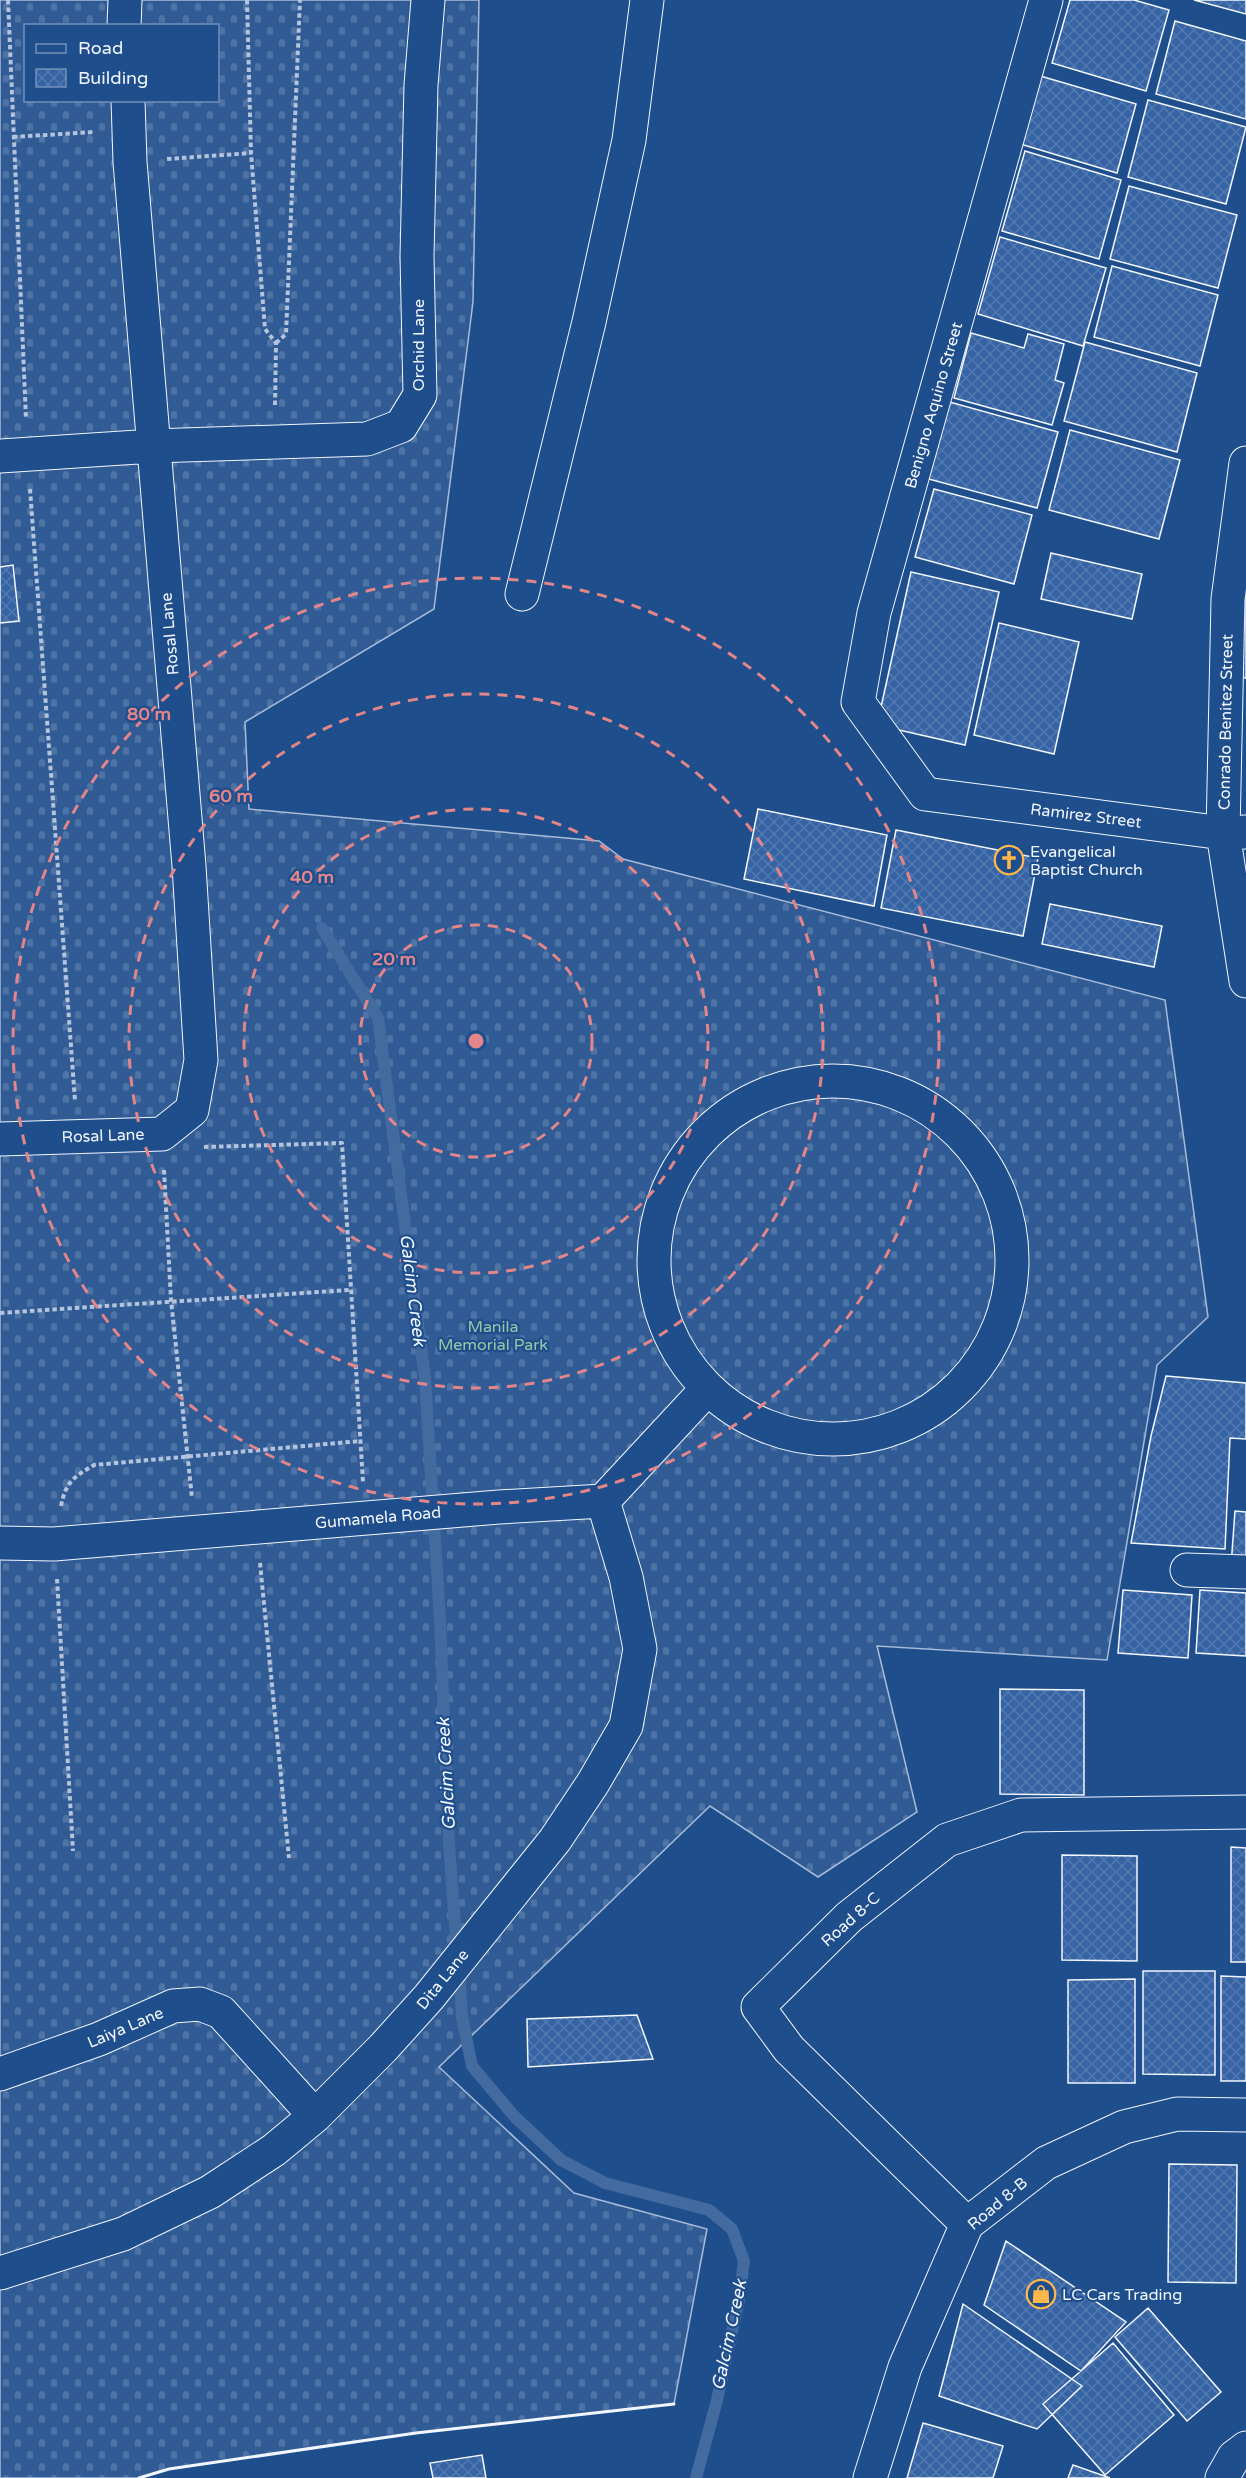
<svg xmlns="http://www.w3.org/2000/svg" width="1246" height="2478" font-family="'Varela Round',sans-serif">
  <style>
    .cemetery { fill: url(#cemetery-stones); stroke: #a8bbd7; stroke-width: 1.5; fill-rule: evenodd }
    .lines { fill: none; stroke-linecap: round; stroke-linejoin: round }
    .stream { stroke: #446ba0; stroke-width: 12 }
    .building { fill: url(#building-cross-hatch); stroke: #f2f6ff; stroke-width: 1.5 }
    .minor-casing { stroke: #f2f6ff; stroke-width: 35 }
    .path { stroke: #b3c4dc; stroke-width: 4; stroke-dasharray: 4.5 3; stroke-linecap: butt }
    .minor { stroke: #1f4e8c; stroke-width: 33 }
    .wall { stroke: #f2f6ff; stroke-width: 3 }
    .ring { fill: none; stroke: #e38589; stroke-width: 3; stroke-dasharray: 10 8 }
    .labels { text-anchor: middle; stroke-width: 4.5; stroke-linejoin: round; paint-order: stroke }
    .street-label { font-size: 16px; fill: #f2f6ff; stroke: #1f4e8c }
    .poi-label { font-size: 16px; fill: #f2f6ff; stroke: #1f4e8c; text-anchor: start }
    .park-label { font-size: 16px; fill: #97c8a6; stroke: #1f4e8c }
    .water-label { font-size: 18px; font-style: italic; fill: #f2f6ff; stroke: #1f4e8c }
    .centre { fill: #e38589; stroke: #1f4e8c; stroke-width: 3 }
    .ring-label { font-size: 18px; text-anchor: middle; font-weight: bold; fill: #e38589; stroke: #1f4e8c; stroke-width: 4.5; stroke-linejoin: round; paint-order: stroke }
  </style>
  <defs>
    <pattern id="cemetery-stones" width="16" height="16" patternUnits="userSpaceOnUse" patternTransform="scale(1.5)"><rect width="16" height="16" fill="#305b95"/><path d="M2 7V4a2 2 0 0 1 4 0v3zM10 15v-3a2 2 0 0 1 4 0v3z" fill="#4e73a5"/></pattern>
    <pattern id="building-cross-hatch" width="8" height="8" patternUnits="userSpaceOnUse" patternTransform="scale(1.5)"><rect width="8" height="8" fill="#3563a3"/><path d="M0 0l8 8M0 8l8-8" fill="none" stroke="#537ab1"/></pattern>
  </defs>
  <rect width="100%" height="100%" fill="#1f4e8c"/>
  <path class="cemetery" d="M0,0H479L473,302L434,609L245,722L249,809L599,841L623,859L1165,1000L1208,1317L1157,1365L1107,1660L877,1646L917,1812L818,1877L710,1806L439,2067L574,2193L707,2229L674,2404L416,2433L169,2469L139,2478H0ZM26,26H218V100H26Z"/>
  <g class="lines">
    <path class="stream" d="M322,928L378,1018L425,1378L440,1620L449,1844L457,1952
      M459,1970L462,2017L472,2066L515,2117L561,2160L605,2183L709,2210L732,2229L744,2261L739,2300L717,2400L696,2478"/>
  </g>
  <path class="building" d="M1070,0H1134L1169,10L1146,91L1052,63Z
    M1194,0H1246V14Z
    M1175,21L1246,41V119L1156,94Z
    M1037,75L1136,104L1117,173L1017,143Z
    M1148,100L1246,127L1226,204L1128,177Z
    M1025,151L1121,180L1099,259L1002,231Z
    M1129,186L1237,215L1218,288L1110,259Z
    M1000,237L1106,268L1083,346L978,314Z
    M1112,266L1218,295L1200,366L1094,337Z
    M971,333L1024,348L1028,334L1064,344L1055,380L1064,383L1052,425L954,398Z
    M1085,342L1197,373L1177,452L1064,421Z
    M946,401L1058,432L1037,508L925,478Z
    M1070,430L1180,460L1159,539L1049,510Z
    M934,489L1032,515L1014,584L915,557Z
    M1051,553L1142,574L1132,619L1041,599Z
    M13,565L19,621L0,623V567Z
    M911,572L999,592L965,745L877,725Z
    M1240,596L1246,597V678L1234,677Z
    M999,623L1079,642L1054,754L974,735Z
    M758,809L887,835L874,906L744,879Z
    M896,830L1038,858L1023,936L881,908Z
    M1050,904L1162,926L1154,967L1042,944Z
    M1166,1376L1246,1383V1439L1230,1438L1225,1549L1131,1543L1151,1436Z
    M1235,1511L1246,1512V1567L1231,1566Z
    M1123,1590L1192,1595L1188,1658L1118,1653Z
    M1200,1590L1246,1593V1656L1196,1653Z
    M1000,1689L1084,1690V1795L1000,1794Z
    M1231,1847L1246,1848V1962H1231Z
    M1062,1855L1137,1856V1961L1062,1960Z
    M1143,1971H1215V2075L1143,2074Z
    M1221,1976L1246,1977V2081H1221Z
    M1135,1979V2083H1068V1980Z
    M637,2015L653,2059L528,2067L527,2019Z
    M1169,2164L1237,2165L1236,2283L1168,2282Z
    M1006,2241L1126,2322L1081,2371L984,2305Z
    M963,2304L1082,2386L1037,2429L939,2396Z
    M1148,2308L1221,2392L1187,2421L1115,2337Z
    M1113,2343L1174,2415L1105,2475L1043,2404Z
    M923,2423L1003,2446L993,2478H907Z
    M482,2455L486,2478H433L430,2463Z
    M1073,2465L1110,2478H1068Z"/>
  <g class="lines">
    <g class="minor-casing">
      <path id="minor" d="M1046,0L874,613L858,702L925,794L1223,833L1246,832
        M124,26L125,0
        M0,456L153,446L367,439L401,426L420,395L417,256L421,85L428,0
        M1246,463L1228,599L1223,833L1246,981
        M522,594L589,322L629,140L647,0
        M654 1260a179 179 0 1 1 358 0a179 179 0 1 1-358 0Z
        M0,1139L162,1134L192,1110L201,1060L189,866L130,162L128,100
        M0,1543L54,1544L499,1507L603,1501L707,1389
        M1187,1570L1246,1572
        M0,2074L99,2039L173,2006L200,2004L221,2012L315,2116
        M967,2224L789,2049L758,2007L849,1917L947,1840L1021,1815L1246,1812
        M0,2273L123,2234L210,2192L274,2150L315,2116L383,2048L429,1997L555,1840L593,1783L626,1726L640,1649L626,1577L603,1501
        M870,2478L905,2367L967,2224L1046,2163L1124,2127L1177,2114L1246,2115
        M1222,2478L1234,2457L1246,2448"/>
    </g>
    <path class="path" d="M8,0L26,419
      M247,0L251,153L265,329L276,343L275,406
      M13,137L94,132
      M167,159L251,153
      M276,343L286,334L300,0
      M30,489L75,1101
      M204,1147L342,1143L363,1482
      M164,1170L171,1300L192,1498
      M0,1313L349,1290
      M61,1506C66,1481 74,1477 94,1465L360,1441
      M260,1563L289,1858
      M57,1579L73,1851"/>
    <use href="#minor" class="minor"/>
    <path class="wall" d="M139,2478L169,2469L416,2433L674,2404"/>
  </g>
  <g class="ring">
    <circle cx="476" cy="1041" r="116"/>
    <circle cx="476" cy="1041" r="232"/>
    <circle cx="476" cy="1041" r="347"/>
    <circle cx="476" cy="1041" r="463"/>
  </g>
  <defs>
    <g id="church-ring" transform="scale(1.5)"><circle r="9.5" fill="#1f4e8c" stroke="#ffb74d" stroke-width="1.5"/><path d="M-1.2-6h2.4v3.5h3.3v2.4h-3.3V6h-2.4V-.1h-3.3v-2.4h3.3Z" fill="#ffb74d"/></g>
    <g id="shop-ring" transform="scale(1.5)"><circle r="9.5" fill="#1f4e8c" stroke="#ffb74d" stroke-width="1.5"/><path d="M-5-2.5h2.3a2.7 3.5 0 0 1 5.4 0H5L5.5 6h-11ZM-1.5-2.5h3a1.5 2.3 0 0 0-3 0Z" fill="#ffb74d"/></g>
  </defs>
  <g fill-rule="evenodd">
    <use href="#church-ring" x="1009" y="860"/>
    <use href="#shop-ring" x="1041" y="2294"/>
  </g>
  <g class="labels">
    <g class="street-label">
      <text transform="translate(418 345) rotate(-90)" y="6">Orchid Lane</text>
      <text transform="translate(933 405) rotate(-74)" y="6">Benigno Aquino Street</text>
      <text transform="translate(169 634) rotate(-95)" y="6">Rosal Lane</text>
      <text transform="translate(1225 722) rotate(-89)" y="6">Conrado Benitez Street</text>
      <text transform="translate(1086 815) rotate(7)" y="6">Ramirez Street</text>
      <text transform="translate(103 1135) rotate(-2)" y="6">Rosal Lane</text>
      <text transform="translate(378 1517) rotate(-5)" y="6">Gumamela Road</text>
      <text transform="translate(850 1919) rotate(-42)" y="6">Road 8-C</text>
      <text transform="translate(442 1979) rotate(-51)" y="6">Dita Lane</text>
      <text transform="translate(125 2027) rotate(-23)" y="6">Laiya Lane</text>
      <text transform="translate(997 2203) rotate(-40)" y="6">Road 8-B</text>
    </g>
    <g class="poi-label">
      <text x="1030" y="857">Evangelical<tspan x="1030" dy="18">Baptist Church</tspan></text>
      <text x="1062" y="2300">LC Cars Trading</text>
    </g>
    <g class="park-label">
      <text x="493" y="1332">Manila<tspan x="493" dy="18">Memorial Park</tspan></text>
    </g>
    <g class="water-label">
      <text transform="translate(413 1290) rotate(83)" y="6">Galcim Creek</text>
      <text transform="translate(446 1774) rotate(-93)" y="6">Galcim Creek</text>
      <text transform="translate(729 2335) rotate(-78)" y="6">Galcim Creek</text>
    </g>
  </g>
  <circle cx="476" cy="1041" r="9" class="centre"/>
  <g class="ring-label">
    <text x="149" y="720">80 m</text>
    <text x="231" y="802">60 m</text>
    <text x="312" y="883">40 m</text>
    <text x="394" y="965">20 m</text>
  </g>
  <rect x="24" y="24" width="195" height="78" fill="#1f4e8c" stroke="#7391ba" stroke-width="1.5"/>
  <rect x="36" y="44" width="30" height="9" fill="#1f4e8c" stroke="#7391ba" stroke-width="1.5"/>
  <text x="78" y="54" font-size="18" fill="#f2f6ff">Road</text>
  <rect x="36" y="69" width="30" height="18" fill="url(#building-cross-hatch)" stroke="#7391ba" stroke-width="1.5"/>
  <text x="78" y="84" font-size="18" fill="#f2f6ff">Building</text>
</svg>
